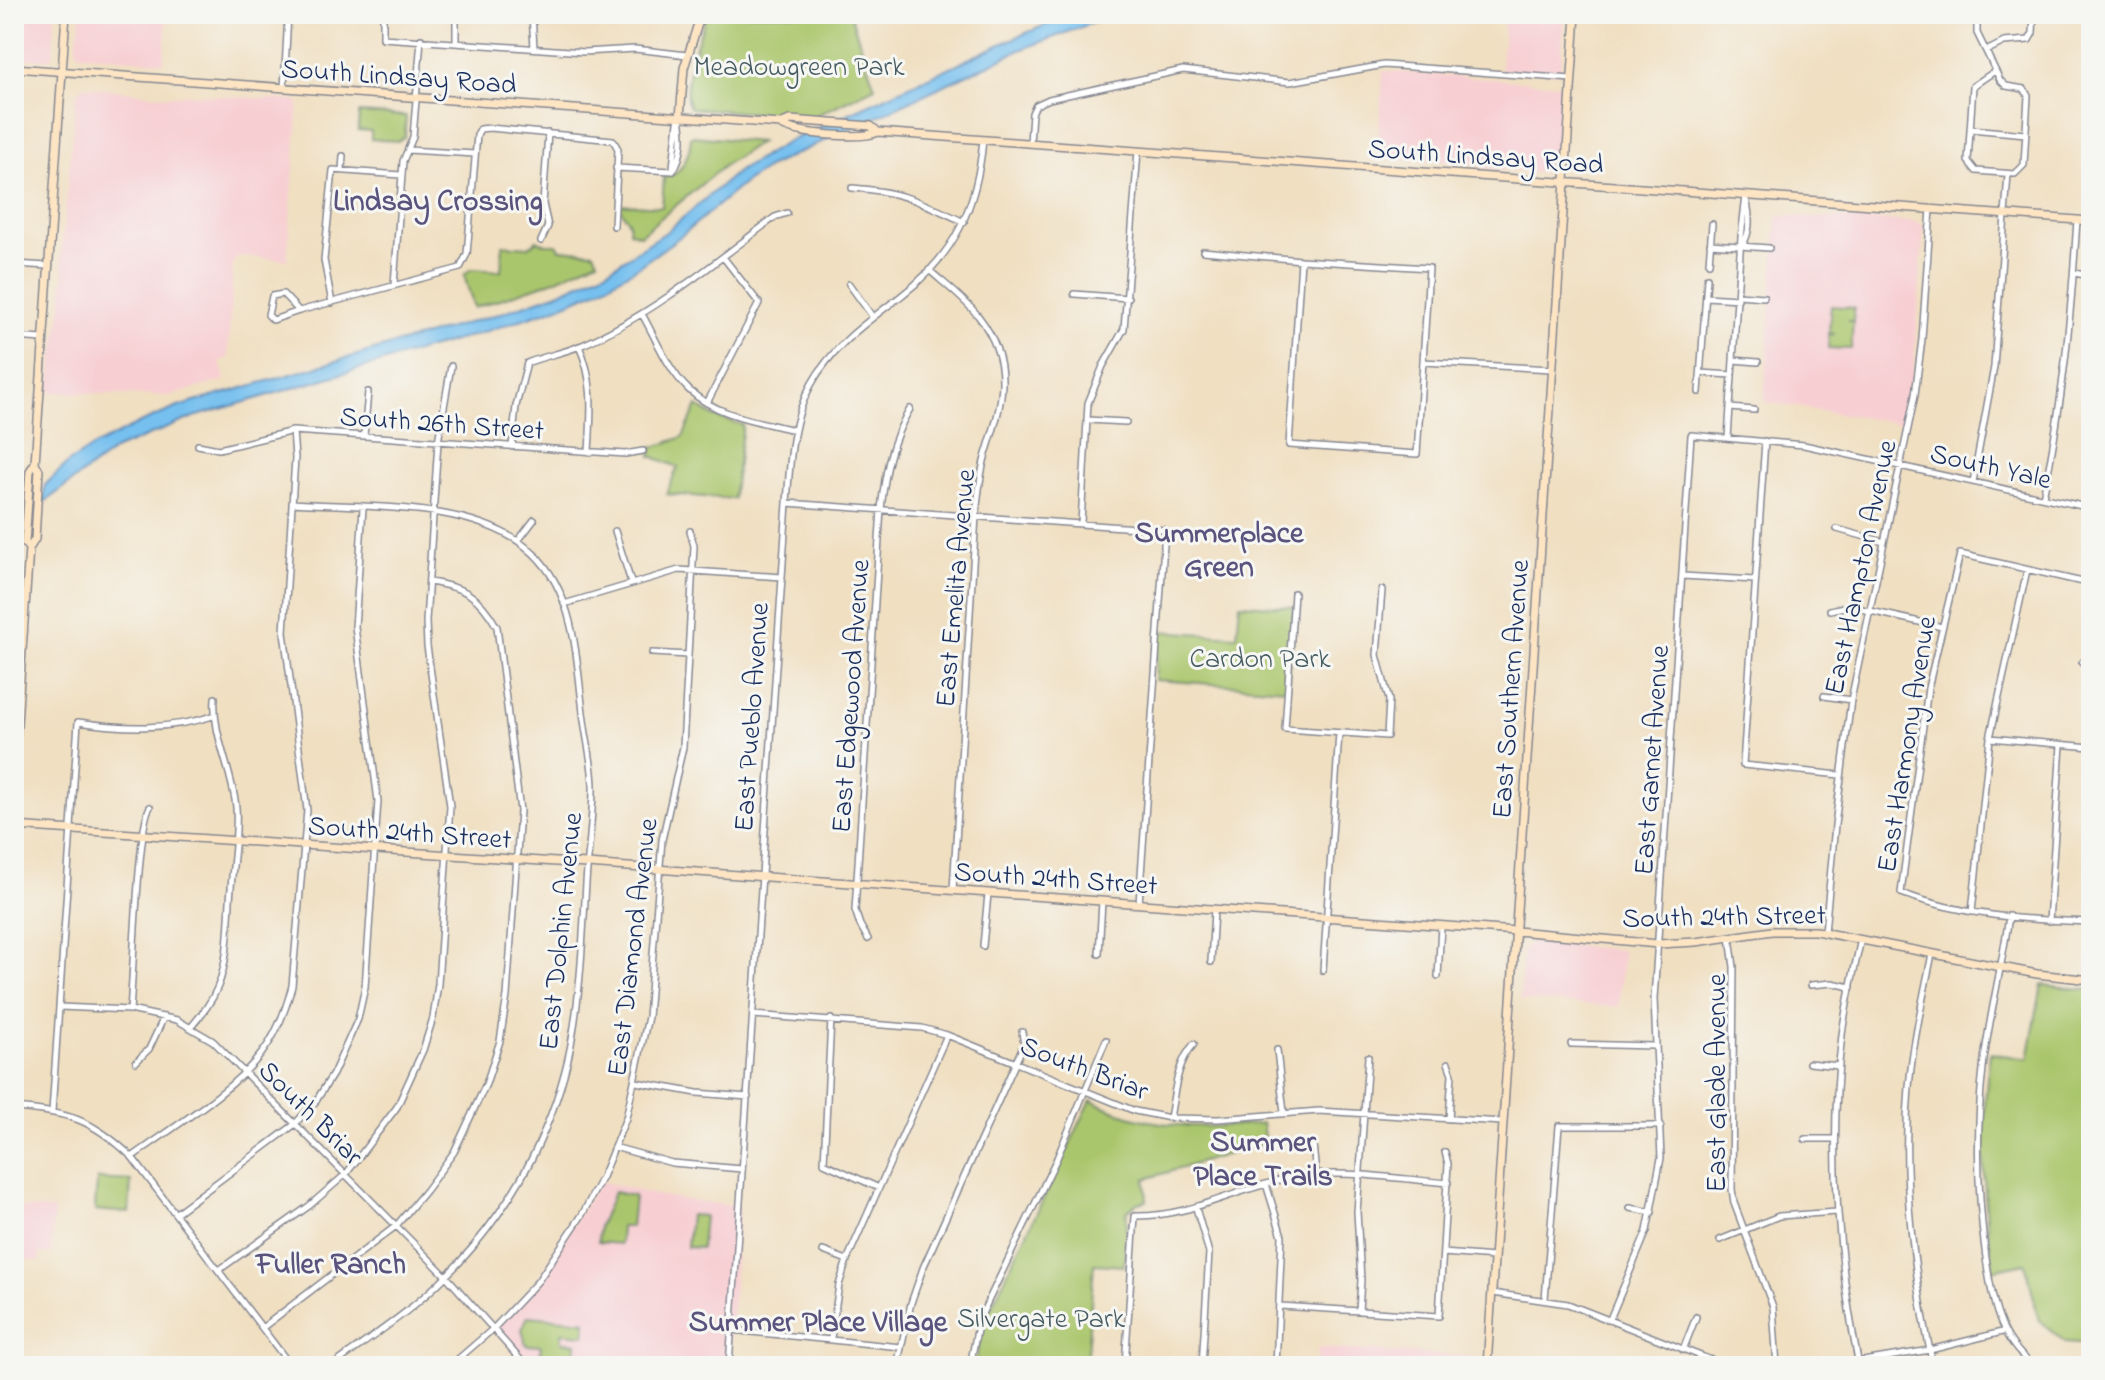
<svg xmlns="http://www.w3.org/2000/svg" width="2105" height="1380" font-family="'Indie Flower',sans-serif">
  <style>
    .built { fill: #f7cfd3 }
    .green { fill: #aac66c; stroke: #627a65; stroke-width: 2 }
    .water { fill: #76c0ef; stroke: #4878a6; stroke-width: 2 }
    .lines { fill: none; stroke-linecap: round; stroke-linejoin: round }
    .canal { stroke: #76c0ef; stroke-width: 7 }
    .street-casing { stroke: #868790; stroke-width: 8 }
    .secondary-casing { stroke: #868790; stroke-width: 10 }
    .street { stroke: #fff; stroke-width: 5 }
    .secondary { stroke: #fde5c4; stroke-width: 7 }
    .labels { text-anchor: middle; stroke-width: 6; stroke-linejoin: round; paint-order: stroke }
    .park-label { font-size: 28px; fill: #465c62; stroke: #f6f6f2 }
    .street-label { font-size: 28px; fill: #1b2f5e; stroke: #f6f6f2 }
    .neighbourhood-label { font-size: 30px; font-weight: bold; fill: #59537e; stroke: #f6f6f2 }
  </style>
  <rect width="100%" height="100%" fill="#f6f6f2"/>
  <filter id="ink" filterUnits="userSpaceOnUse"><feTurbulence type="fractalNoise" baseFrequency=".0125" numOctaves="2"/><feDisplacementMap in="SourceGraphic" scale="16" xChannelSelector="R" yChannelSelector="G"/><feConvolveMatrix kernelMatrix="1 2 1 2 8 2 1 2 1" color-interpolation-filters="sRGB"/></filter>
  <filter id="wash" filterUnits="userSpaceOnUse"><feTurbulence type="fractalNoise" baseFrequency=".006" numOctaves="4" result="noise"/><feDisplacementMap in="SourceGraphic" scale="32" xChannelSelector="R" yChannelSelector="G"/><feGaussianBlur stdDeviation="1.8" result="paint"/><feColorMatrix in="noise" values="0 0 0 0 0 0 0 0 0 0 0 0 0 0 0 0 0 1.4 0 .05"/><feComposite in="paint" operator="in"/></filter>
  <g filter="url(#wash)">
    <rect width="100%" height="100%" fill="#f0dfc1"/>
    <path class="built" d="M14,14H55L53,53L50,59H14Z
      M81,14H167L164,62L79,54L76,47Z
      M1461,14H1565L1560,73L1501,70L1504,22L1460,19Z
      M1383,71L1558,84L1561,88L1555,168L1546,173L1484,168L1466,162L1377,159Z
      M82,86L167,96L188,94L299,101L287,260L239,256L233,262L228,358L220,361L225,380L170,396L48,392L61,313L64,276L61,255L76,95Z
      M1777,215L1916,222L1924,226L1913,379L1905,424L1764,402Z
      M1530,942L1623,950L1619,1007L1520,1000L1523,950Z
      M600,1181L656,1195L739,1207L729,1366H526L494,1328L538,1281Z
      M14,1207L54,1210L51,1254L40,1253V1261L14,1259Z
      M1318,1348L1479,1357L1478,1366H1317Z"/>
    <path class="green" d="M707,14H850L875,87L817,115V118L691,108C677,93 700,33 707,14Z
      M359,113L406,116L405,137L398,141L371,139V131L358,130Z
      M691,136L760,142L726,164L640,235L629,231C632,218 620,215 619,204L662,207L664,177C683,176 690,153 691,136Z
      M537,240L546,244H557L560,249L594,252L598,260L550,282L474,308L464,275L471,269L501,271L503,245L529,247Z
      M1831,306L1854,308L1853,321H1847L1853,322L1851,349L1828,348L1829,335L1835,334L1829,333Z
      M697,406L715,417L743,425L733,499L666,494L678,467L651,456L652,448L683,437Z
      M1240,604L1293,607L1288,689L1155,680L1158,631L1237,636Z
      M2042,985L2091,990V1344L2065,1342L2039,1320L2025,1263L1993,1270C1982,1198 1980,1126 1990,1053L2028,1059Z
      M1091,1100C1104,1106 1118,1113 1132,1117C1174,1129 1219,1128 1262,1123L1265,1143L1145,1179L1147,1201L1137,1203L1127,1212L1124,1266L1094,1264L1086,1366H975L982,1326Z
      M97,1179L131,1181L129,1213L95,1210Z
      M614,1192L634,1196L631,1227H621L620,1244L598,1242L599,1226Z
      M690,1215L704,1216L701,1248L687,1247Z
      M528,1316L586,1321L585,1335L562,1333V1342L576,1343L574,1366L560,1365V1360L540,1359L541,1346L526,1345L522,1329Z"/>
    <path class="water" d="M1072,14H1116L1020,50L774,164L748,180L681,236L635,269L596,291L553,309L478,334L194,417L116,449L43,503L45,485L69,462L96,445L142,422L181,406L495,315L558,293L606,271L666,232L737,172L789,141L1012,39Z"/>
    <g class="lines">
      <path class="canal" d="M14,530L20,524"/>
    </g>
  </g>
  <g filter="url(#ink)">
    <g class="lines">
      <g class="street-casing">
        <path id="street" d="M383,14V38L584,52L635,49L687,55
          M532,14L534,48
          M1977,14V33L2000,80L2006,86L2024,89L2028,96L2024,165L2015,174L1976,171L1968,161L1973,86L1995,71
          M899,17L906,19L920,14
          M456,43V14
          M1986,51L2004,42L2029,40L2033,33L2034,14
          M284,88L288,14
          M1970,129L2026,134
          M1030,143L1032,113L1036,105L1049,99L1183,70L1290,82L1384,65L1572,79
          M408,150L475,154
          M673,167L678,122
          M616,168L673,171
          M342,170L343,156
          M673,171C684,154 683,136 680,117
          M852,188C900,191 922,202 964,222
          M541,241L548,226L543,204L548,133
          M1710,244L1769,248
          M1742,246C1751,232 1750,217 1747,202
          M1203,251L1301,260
          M1301,260L1429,268L1417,454L1289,445Z
          M1709,263L1712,224
          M14,264L48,266
          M929,270C946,285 965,299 979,317C1015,364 1002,404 986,454C980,474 978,495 976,516L953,890
          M2074,273L2091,276
          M849,284L872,316
          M394,285L403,161L413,137L421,39
          M1074,294L1128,298
          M1738,295L1764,297
          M1706,297L1738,299
          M332,303L324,260L333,170L401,175
          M299,311L283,294L272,296L268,315L273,320L299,311L460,268L467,254L477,135L480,129L490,128L613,140L618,149L614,226
          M642,314C656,339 668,370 689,390C717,416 758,421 794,430
          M14,337L43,339
          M579,346C595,381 591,414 589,452
          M1733,360L1758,362
          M1423,362L1552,369
          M1701,373L1732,375
          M1699,392L1707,278
          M707,403L759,303L723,257
          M1730,408L1754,410
          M1087,420L1126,422
          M364,436L368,392
          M1728,438L1741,237L1746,196
          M1765,441L1743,765L1840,775
          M198,445L219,449L293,431L625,454L643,451
          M512,447L516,406L527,363C544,356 563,353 580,346C652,315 713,264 775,217L787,213
          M1973,482L1994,367L2008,174
          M2043,497C2063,405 2071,314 2077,220
          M292,503C364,508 468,501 526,547C577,587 576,662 584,720C587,744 594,769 593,792C592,822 588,853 586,883C583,933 581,984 573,1033C567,1071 555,1108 539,1143C519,1189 482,1241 446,1276C413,1310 370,1338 332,1366
          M787,503L1165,530L1139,904
          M1081,523L1088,403L1103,366L1124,329L1138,151
          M1837,529L1884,542
          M615,531L631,582
          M518,541L534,520
          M1682,576L1755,580
          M2091,584L1960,554L1928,688L1901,893C1962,916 2027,920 2091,922
          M1294,593L1285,729L1387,736L1389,700L1377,655L1382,590
          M564,604L679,570L782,577
          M1830,610L1848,606L1942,627
          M652,653L688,655
          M2082,662L2091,671
          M1824,696L1851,700
          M1990,738L2091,747
          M1972,912L1990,738L2027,570
          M2009,916C2002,967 1989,1017 1983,1068C1976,1131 1977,1194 1986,1258C1992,1300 1998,1339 2034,1366
          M2049,921L2061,745
          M1825,932L1835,825L1851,700L1915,395L1922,339L1931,209
          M1730,937L1734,967L1732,1189L1734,1203L1773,1307L1777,1366
          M868,939L860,925L855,910L881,509C885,473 891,440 910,409
          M983,946L988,894
          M1099,954L1102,901
          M1932,954C1923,998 1913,1042 1909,1087C1901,1180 1914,1275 1933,1366
          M1211,962L1214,911
          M1323,970L1339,733
          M1438,976L1441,927
          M1811,985L1832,983L1851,987
          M59,1007L130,1010L177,1020L213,1041L446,1276L526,1366
          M130,1010C133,979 138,822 150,807
          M753,1015L922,1028L947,1035L1135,1111L1170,1118L1218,1119L1319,1111L1503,1122
          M831,1019L824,1163L879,1188
          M191,1027C202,1014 212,1002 218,986C230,956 228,919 231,888C233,861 238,833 236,807C232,770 212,734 215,698
          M1571,1044L1654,1046
          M1277,1050L1284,1113
          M136,1062L149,1049L164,1017
          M1448,1063L1452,1074L1449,1119
          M1809,1063L1839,1066
          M636,1082L697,1093L748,1097
          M14,1108C68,1112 92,1119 132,1157L291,1366
          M52,1112L78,722C125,729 168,730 213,716
          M1170,1118C1175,1092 1176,1064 1194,1044
          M1805,1139H1835
          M1313,1144L1316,1175
          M614,1147L672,1163L742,1169
          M132,1157C173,1127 232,1092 262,1053C277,1034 286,1009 292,986L307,810L284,632L295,458L293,431
          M1266,1184L1282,1236L1276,1366
          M1196,1208L1209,1253L1202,1366
          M1630,1208L1652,1212
          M176,1213L294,1125L316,1101L333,1074L358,1019L365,987L378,801L355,627L363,508
          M1720,1240L1779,1216L1837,1212
          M823,1251L847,1260
          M1443,1253L1494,1257
          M219,1270L309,1206L346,1174L397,1107L423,1050L433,1018L438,984L450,806L427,646L426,621L438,442L451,366
          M1492,1293L1568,1304L1711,1360L1741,1366
          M1545,1299L1559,1126H1661
          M1280,1306L1439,1316L1448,1164L1445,1152
          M1359,1311L1361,1280L1357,1212L1368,1057
          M1610,1319L1647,1231L1661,1158L1654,999L1691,435L1804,445L2091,508
          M262,1328L396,1226L426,1190L454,1152L486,1084L500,1041L507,996L520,811L497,627C479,595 464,587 429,582
          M731,1330L901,1347
          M831,1338L839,1285L847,1260L947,1035
          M1683,1350L1696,1317
          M450,1366L494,1328L538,1281L582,1215L602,1177L626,1118L648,1017L662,840L683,747L694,546L690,531
          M729,1366L787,503C790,463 791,421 811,385C832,346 867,322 901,296C956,254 977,206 983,140
          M897,1366L911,1303L923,1268L1024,1044L1022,1032
          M970,1366L979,1320L1057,1158L1106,1040
          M1125,1366L1135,1216C1190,1217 1236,1189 1289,1178C1339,1168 1397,1179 1448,1183
          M1833,1366L1930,1350L2002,1332
          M1859,1366C1837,1256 1828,1147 1842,1035C1846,1003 1854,971 1861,939"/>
      </g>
      <g class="secondary-casing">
        <path id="secondary" d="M14,68L780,124L790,120L871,126L878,132
          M680,117L684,68L701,14
          M780,124C795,134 861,140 878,132L2091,221
          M29,549L25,543L30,471L35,463
          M14,767L29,549L35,539L39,470L35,463L66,14
          M14,826L587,864L1516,931L1658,944L1696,942L1772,931H1816L2037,974L2091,980
          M1487,1366L1576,14"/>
      </g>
      <use href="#street" class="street"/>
      <use href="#secondary" class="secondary"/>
    </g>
  </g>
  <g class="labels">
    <g class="park-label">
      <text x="799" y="75">Meadowgreen Park</text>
      <text x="1260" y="667">Cardon Park</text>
      <text x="1041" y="1327">Silvergate Park</text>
    </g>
    <g class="street-label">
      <text transform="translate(399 75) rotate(4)" y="10">South Lindsay Road</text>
      <text transform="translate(1486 155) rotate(4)" y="10">South Lindsay Road</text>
      <text transform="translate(442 422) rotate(4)" y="10">South 26th Street</text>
      <text transform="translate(1991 465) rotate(13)" y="10">South Yale</text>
      <text transform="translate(1859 567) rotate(-78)" y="10">East Hampton Avenue</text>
      <text transform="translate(954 588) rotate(-85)" y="10">East Emelita Avenue</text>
      <text transform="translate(1509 689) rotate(-86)" y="10">East Southern Avenue</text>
      <text transform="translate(849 696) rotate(-86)" y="10">East Edgewood Avenue</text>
      <text transform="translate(750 717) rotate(-86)" y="10">East Pueblo Avenue</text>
      <text transform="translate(1905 744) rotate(-81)" y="10">East Harmony Avenue</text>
      <text transform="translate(1650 760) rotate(-86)" y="10">East Garnet Avenue</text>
      <text transform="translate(410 831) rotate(4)" y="10">South 24th Street</text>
      <text transform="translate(1056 877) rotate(4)" y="10">South 24th Street</text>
      <text transform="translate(1724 915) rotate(-1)" y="10">South 24th Street</text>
      <text transform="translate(559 931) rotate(-84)" y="10">East Dolphin Avenue</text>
      <text transform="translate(631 947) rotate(-83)" y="10">East Diamond Avenue</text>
      <text transform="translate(1085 1067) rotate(21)" y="10">South Briar</text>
      <text transform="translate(1715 1083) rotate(-90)" y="10">East Glade Avenue</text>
      <text transform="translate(312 1112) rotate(45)" y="10">South Briar</text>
    </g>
    <g class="neighbourhood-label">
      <text x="438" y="210">Lindsay Crossing</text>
      <text x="1219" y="542">Summerplace<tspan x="1219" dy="34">Green</tspan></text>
      <text x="1263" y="1151">Summer<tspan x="1263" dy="34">Place Trails</tspan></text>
      <text x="331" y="1273">Fuller Ranch</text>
      <text x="818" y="1331">Summer Place Village</text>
    </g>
  </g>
  <rect width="2105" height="1380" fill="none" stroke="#f6f6f2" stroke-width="48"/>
</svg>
